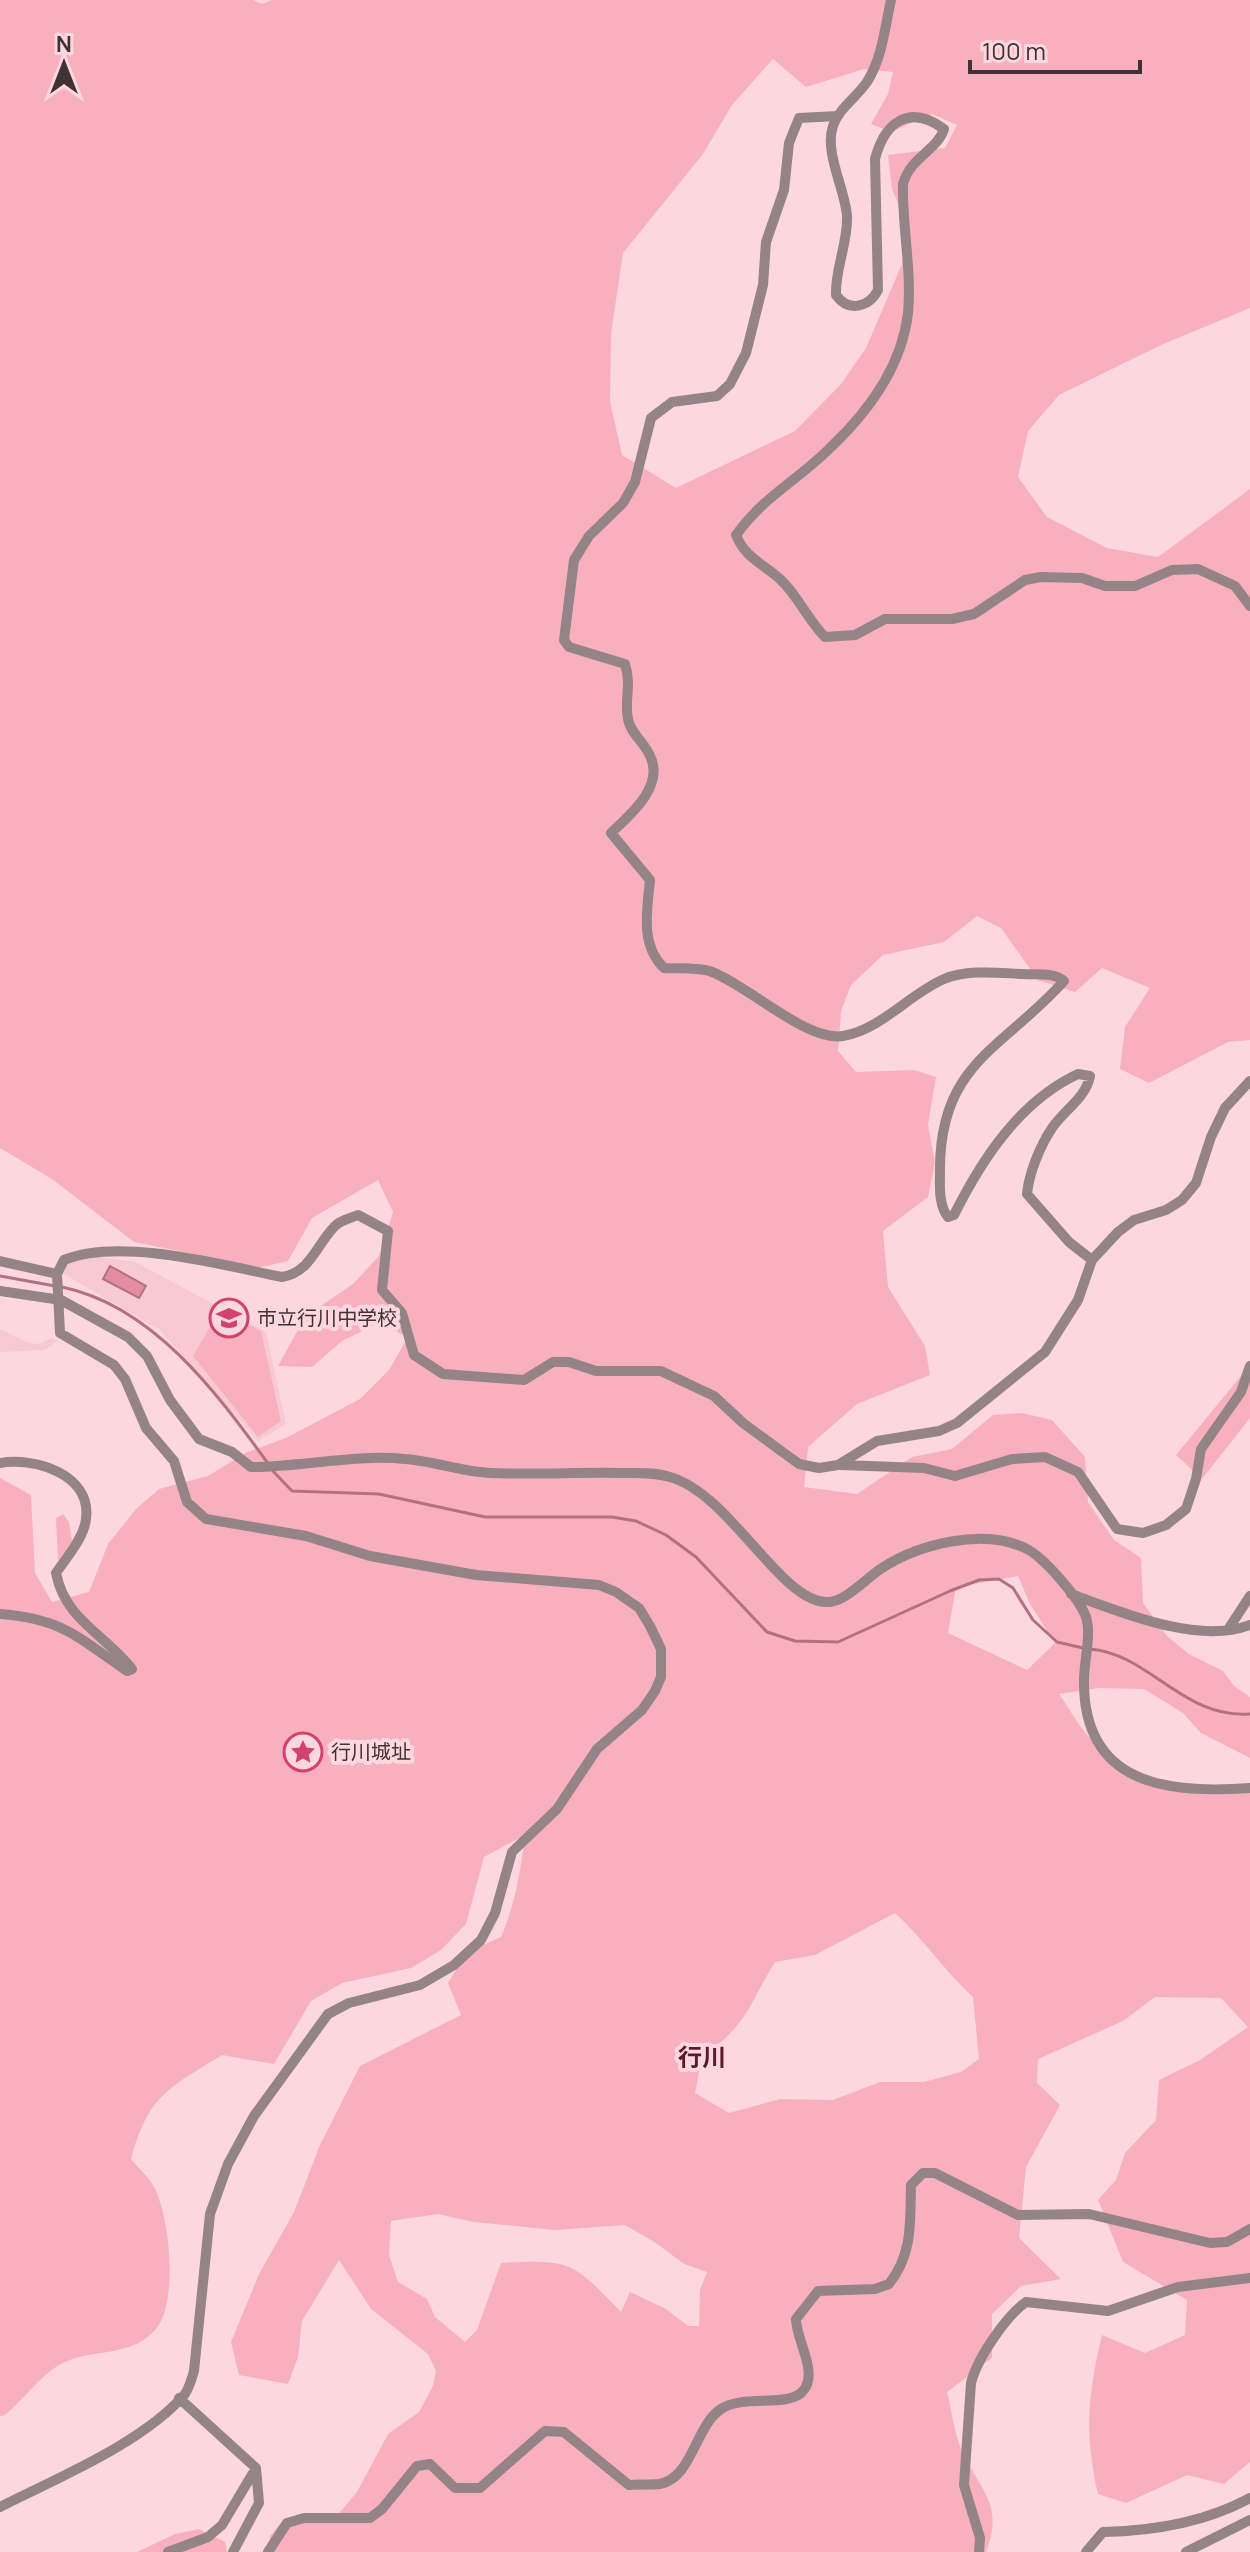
<svg xmlns="http://www.w3.org/2000/svg" width="1250" height="2552" font-family="Manrope,'Noto Sans JP',sans-serif">
  <style>
    .built { fill: #f7c9d1 }
    .green { fill: #f8b0bf; fill-rule: evenodd }
    .water { fill: #e48da0; stroke: #b37180; stroke-width: 2 }
    .lines { fill: none; stroke-linecap: round; stroke-linejoin: round }
    .stream { stroke: #b37180; stroke-width: 3 }
    .street { stroke: #948487; stroke-width: 10 }
    .labels { text-anchor: middle; stroke-width: 8; stroke-linejoin: round; paint-order: stroke }
    .poi-label { font-size: 20px; fill: #403134; stroke: #fdd7de; text-anchor: start }
    .quarter-label { font-size: 24px; font-weight: bold; fill: #5d192e; stroke: #fdd7de }
  </style>
  <rect width="100%" height="100%" fill="#fdd7de"/>
  <path class="built" d="M88,1255L135,1262L266,1332L286,1424L258,1441L160,1330L64,1274L66,1263Z
    M0,1329L29,1343L39,1344L52,1338L57,1341L45,1350L0,1352Z"/>
  <path class="green" d="M0,0H253L262,4L272,0H1250V308L1161,345L1059,395L1028,431L1018,477L1047,517L1107,548L1158,557L1250,489V1040L1228,1042L1149,1083L1120,1069L1125,1027L1150,988L1102,968L1075,992L1038,980L1001,928L977,916L944,942L883,955L851,985L841,1011L838,1051L856,1072L914,1070L936,1077L928,1125L935,1163L928,1197L883,1231L888,1287L925,1346L930,1375L857,1404L808,1447L804,1487L857,1494L912,1457L952,1449L993,1415L1022,1413L1052,1420L1085,1457L1088,1502L1114,1540L1141,1558L1143,1603L1167,1636L1189,1654L1223,1671L1234,1686L1250,1697V1758L1201,1733L1183,1713L1144,1689L1099,1688L1059,1694C1069,1708 1077,1723 1088,1736C1126,1779 1196,1791 1250,1793V2462L1224,2484L1187,2475L1126,2503L1098,2494C1084,2434 1088,2394 1102,2335L1145,2353L1185,2335L1187,2300L1123,2262L1098,2200L1116,2180L1125,2153L1156,2120L1159,2080L1200,2060L1248,2027L1221,1998L1155,1997L1123,2021L1038,2059L1037,2083L1060,2105L1026,2167L1019,2238L1061,2279L1021,2286L992,2314V2358L947,2392C952,2411 954,2435 963,2453C982,2493 1004,2505 986,2552H268L270,2536L285,2518L331,2523L357,2492L388,2434L419,2412L433,2386L436,2371L428,2354L371,2309L339,2260L302,2321L298,2357L288,2384L239,2375L231,2342L259,2274L294,2212L320,2145L360,2066L461,2015L448,1983L467,1952L501,1937C515,1905 521,1870 525,1835L484,1857L466,1924L441,1950L411,1968L342,1983L311,2001L274,2064L222,2055C168,2089 149,2094 131,2159C138,2168 149,2177 154,2187C170,2217 179,2304 155,2330C129,2359 91,2347 59,2365C40,2376 22,2401 5,2415L0,2416V1478L31,1495L35,1573L52,1602L89,1592L108,1544L136,1509L159,1489L208,1476L245,1453L286,1438L360,1399L389,1370L408,1337L379,1323L342,1341L312,1367L278,1366L305,1317L353,1284L379,1256L393,1212L378,1180L312,1218L288,1261L242,1271L199,1255L134,1242L52,1179L0,1148ZM773,59L806,87L864,69L893,72L888,94L871,124L891,132L932,114L957,125L945,148L888,155L892,189L907,225L902,264L866,348L841,384L795,431L676,488L622,455L610,402L611,334L623,253L703,154L732,105ZM1018,1576L1030,1604L1055,1643L1027,1670L948,1633L956,1587ZM895,1913C924,1939 944,1971 973,1997L979,2059L961,2072L924,2082H880L833,2100L780,2099L729,2113L695,2093L702,2057C748,2024 748,2006 775,1962L815,1955ZM438,2214L474,2222L555,2230L625,2225L656,2243L684,2264L707,2272L700,2290L699,2326H688L666,2309L630,2292L621,2312C573,2262 571,2259 501,2263L477,2330L465,2342L435,2317L427,2299L398,2282L389,2255L391,2221Z
    M220,1310L261,1331L281,1421L258,1437L193,1356Z
    M1250,1365V1418L1202,1479L1176,1455Z
    M63,1514L69,1522L72,1541L58,1561L56,1518Z
    M199,2529L225,2542L227,2552H137L175,2534Z"/>
  <path class="water" d="M110,1266L146,1286L139,1298L103,1279Z"/>
  <g class="lines">
    <path class="stream" d="M0,1276L55,1286
      M62,1287C153,1306 216,1392 267,1462
      M271,1469L292,1491L379,1494L485,1517H612L636,1521L666,1535L696,1557L767,1632L795,1641L838,1642L950,1591L979,1580L999,1579L1013,1588L1033,1620L1057,1642L1083,1648
      M1090,1649C1150,1654 1183,1719 1250,1714"/>
    <path class="street" d="M891,0C885,27 882,59 867,82C856,98 839,108 833,126C824,152 845,189 847,216C848,244 835,268 836,295C849,313 869,307 878,290L875,159C885,121 910,104 944,129C937,151 911,156 903,184C902,227 912,270 908,313C902,366 867,413 830,448C798,480 763,497 736,535C745,558 764,564 781,580C798,596 808,620 825,637L855,635L885,619H952L974,614L1025,580L1041,577L1082,578L1105,586H1135L1172,570L1198,569L1235,586L1250,606
      M838,116L799,118L789,143L784,190L766,242L763,285L746,353L730,384L717,396L672,402L651,418L635,482L623,503L589,536L574,560L564,640L569,647L625,664C632,686 624,699 628,719C630,733 645,743 650,756C665,786 630,815 611,833L650,880C647,911 640,945 664,968C679,969 699,967 712,972C749,986 807,1042 843,1036C882,1029 909,994 944,979C967,969 999,973 1023,974C1037,975 1054,972 1064,981C1004,1048 940,1063 940,1169C940,1184 938,1205 948,1217L954,1215C982,1159 1020,1101 1078,1074L1090,1076C1086,1098 1064,1110 1052,1128C1040,1146 1029,1173 1027,1194L1069,1242L1092,1260
      M0,1261L57,1274
      M0,1291L61,1300L128,1337L147,1356L170,1400L199,1439L232,1452L251,1467C302,1467 354,1454 405,1459C434,1461 462,1472 491,1473C534,1475 577,1472 621,1473C637,1473 654,1472 670,1477C730,1494 780,1601 826,1602C845,1603 866,1578 882,1568C919,1544 983,1528 1025,1548C1043,1556 1079,1598 1086,1617C1092,1635 1083,1665 1084,1684C1085,1786 1170,1794 1250,1788
      M0,1463C34,1457 92,1474 86,1519C84,1538 66,1558 56,1573C65,1620 105,1634 132,1669L127,1671C76,1636 63,1619 0,1614
      M840,1465L924,1468L955,1476L1012,1459L1045,1457L1078,1472L1117,1529L1143,1533L1166,1525L1186,1509L1196,1479L1201,1449L1241,1392L1250,1366
      M1071,1594C1120,1612 1198,1645 1250,1625
      M1229,1628L1250,1596
      M179,2398L256,2468L259,2503L233,2552
      M0,2507C57,2478 143,2443 185,2394C189,2388 192,2378 194,2371L210,2214L228,2164L254,2116L328,2014L349,2003L420,1985L454,1965L481,1940L495,1913L512,1852L557,1809L597,1749L642,1710L655,1691L661,1677V1649L650,1626L639,1608L616,1592L599,1585L476,1575L370,1556L306,1536L206,1519L187,1502L174,1461L146,1428L125,1379L114,1365L60,1333L57,1274L64,1260C120,1237 222,1265 282,1277C311,1272 316,1245 335,1226C340,1220 351,1218 358,1215L388,1231L382,1290L402,1313L414,1355L443,1374L524,1380L553,1362H569L596,1371H661L714,1396L743,1423L799,1464L819,1468L838,1465L877,1441L939,1431L957,1423L1045,1352L1078,1300L1092,1260L1118,1232L1134,1220L1166,1210L1182,1200L1196,1183L1211,1137L1225,1108L1250,1081
      M168,2552L208,2537L222,2525L256,2468
      M268,2552L287,2523L304,2518H370L382,2509L417,2466L430,2464L455,2488H480L545,2431L564,2432L629,2485C639,2484 650,2485 660,2484C693,2477 695,2426 721,2409C743,2394 789,2408 803,2391C819,2373 796,2340 796,2319L818,2291L875,2289L889,2284C913,2254 910,2222 911,2185L923,2173H935L1018,2215L1089,2214L1210,2243L1227,2242L1250,2229
      M979,2552L980,2538L964,2485L971,2383C977,2359 1005,2317 1026,2302L1108,2311L1178,2287L1250,2278
      M1086,2552L1103,2532C1153,2531 1206,2522 1250,2498
      M1186,2552L1250,2520"/>
  </g>
  <defs>
    <g id="school-ring" transform="scale(2)"><circle r="9.5" fill="#fdd7de" stroke="#d1436f" stroke-width="1.5"/><path d="M0-5L7-2L0 1L-7-2ZM-4 1L0 2.5L4 1V4Q0 6-4 4Z" fill="#d1436f"/></g>
    <g id="sight-ring" transform="scale(2)"><circle r="9.5" fill="#fdd7de" stroke="#d1436f" stroke-width="1.5"/><path d="M0-6L1.8-2.2L6-1.7L2.9 1.2L3.7 5.4L0 3.3L-3.7 5.4L-2.9 1.2L-6-1.7L-1.8-2.2Z" fill="#d1436f"/></g>
  </defs>
  <g fill-rule="evenodd">
    <use href="#school-ring" x="229" y="1318"/>
    <use href="#sight-ring" x="303" y="1752"/>
  </g>
  <g class="labels">
    <g class="poi-label">
      <text x="257" y="1325">市立行川中学校</text>
      <text x="331" y="1759">行川城址</text>
    </g>
    <g class="quarter-label">
      <text x="702" y="2066">行川</text>
    </g>
  </g>
  <g transform="translate(64 64)" stroke="#fdd7de" stroke-width="6" paint-order="stroke">
  <path d="M0-6L14 30L0 20L-14 30Z" fill="#403134"/>
  <text y="-12" font-size="22" font-weight="bold" text-anchor="middle" fill="#403134">N</text>
  </g>
  <path d="M970 60v12h170v-12" fill="none" stroke="#403134" stroke-width="4"/>
  <text x="982" y="60" font-size="24" fill="#403134" stroke="#fdd7de" stroke-width="6" paint-order="stroke">100 m</text>
</svg>
